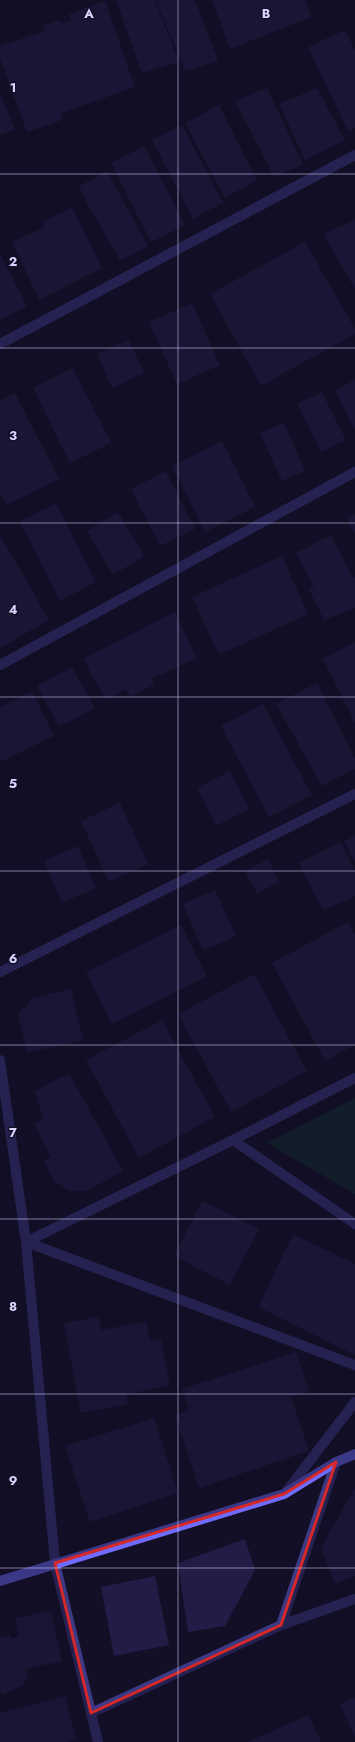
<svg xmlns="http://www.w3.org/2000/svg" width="355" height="1742" font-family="Jost,sans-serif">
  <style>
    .green { fill: #12302f }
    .building { fill: #241b47 }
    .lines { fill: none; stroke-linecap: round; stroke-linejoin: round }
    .minor { stroke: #3d3a85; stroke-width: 10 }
    .secondary { stroke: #6f6bff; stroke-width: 10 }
    .marked { fill: none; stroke: #d62828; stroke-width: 3; stroke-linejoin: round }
    .grid { fill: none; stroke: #d9d4ff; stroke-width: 1; stroke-opacity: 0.55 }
    .grid-label { font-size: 13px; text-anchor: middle; font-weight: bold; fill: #d9d4ff; stroke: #130f26; stroke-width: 3; stroke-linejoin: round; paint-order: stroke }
  </style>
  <rect width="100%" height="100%" fill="#130f26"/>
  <path class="green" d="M355,1098V1194L267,1143Z"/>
  <path class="building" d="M116,0H155L179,62L142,73Z
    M156,0H195L218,61L185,71Z
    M212,0H305L311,17L230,49Z
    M105,1L135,87L61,113L62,120L27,132L0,59V46L45,31L43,26L60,20L62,24L71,20L69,14Z
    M345,30L355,50V128L348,131L308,47Z
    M267,88L303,164L274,177L235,101Z
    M317,88L345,140L305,160L279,104Z
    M0,93L15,129L0,135Z
    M219,105L257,180L225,198L185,123Z
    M182,125L223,203L193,219L152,140Z
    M144,146L185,225L151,242L111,163Z
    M107,171L148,246L120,261L78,187Z
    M72,207L102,268L39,300L12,242L45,227L42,222Z
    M355,220V289L323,234Z
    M305,242L355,329V334L261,386L210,294Z
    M0,254L27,306L0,320Z
    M192,303L220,365L177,384L149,322Z
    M129,340L144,373L112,388L97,354Z
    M73,368L111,443L70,463L33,388Z
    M355,380V430L335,390Z
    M322,392L346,440L321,452L297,404Z
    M15,393L59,479L6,505L0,493V401Z
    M284,423L305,471L282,481L260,433Z
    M222,441L255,507L205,532L172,466Z
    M166,471L195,529L160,546L131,489Z
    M56,503L96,582L60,601L20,521Z
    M118,512L144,556L113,575L87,531Z
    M355,514V535L347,518Z
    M0,535L49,620L0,648Z
    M331,535L353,578L355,577V608L324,620L308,588L314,587L296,553Z
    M282,556L308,614L219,655L192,597Z
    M175,612L196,658L152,679L155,684L130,697L126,689L106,700L83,659Z
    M355,642V723L323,659Z
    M72,667L95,708L59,727L37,686Z
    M317,683L355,759V769L322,786L276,704Z
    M32,691L54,736L0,762V707Z
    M263,704L312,795L269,817L221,726Z
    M230,771L249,809L216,826L197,788Z
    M120,803L148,864L109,882L81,821Z
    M355,836V863L344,841Z
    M341,842L355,872V896L323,911L299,863Z
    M78,846L96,888L62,903L44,861Z
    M268,859L279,882L257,894L245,871Z
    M215,890L236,936L203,951L183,904Z
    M348,922L355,935V1045L325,1061L272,963Z
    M181,925L207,976L112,1024L86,972Z
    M254,974L307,1071L231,1112L178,1014Z
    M71,989L83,1040L27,1053L18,1015L32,998Z
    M162,1020L215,1117L139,1158L86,1060Z
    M69,1073L123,1171L86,1191H70L54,1181L44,1161L51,1157L34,1124L43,1120L35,1091Z
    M202,1201L259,1229L230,1285L174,1256Z
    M293,1234L355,1264V1355L258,1307Z
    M98,1317L101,1330L146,1322L150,1341L161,1338L170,1386L126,1394L128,1404L81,1413L64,1323Z
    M296,1352L309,1392L291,1397L309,1451L199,1488L175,1415L189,1410L182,1389Z
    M154,1418L178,1493L90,1522L65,1446Z
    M355,1488V1576L335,1584L321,1547Z
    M245,1539L255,1570L225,1626L188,1632L178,1563Z
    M155,1576L169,1645L114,1656L101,1587Z
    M51,1611L62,1661L26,1669L28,1679L23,1681L24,1685L2,1695L0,1690V1638L10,1635L11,1639L19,1636L15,1618Z
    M65,1696L76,1740L67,1742H0V1713Z
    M355,1698V1738L340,1704Z
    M309,1715L321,1742H247Z"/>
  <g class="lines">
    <path class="minor" d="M0,344L355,155
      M0,665L355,472
      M0,972L355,794
      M0,1060L26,1242L55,1563L98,1742
      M355,1078L233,1140L26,1242L355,1365
      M233,1140L355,1224
      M286,1492L355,1402
      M281,1625L355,1599
      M91,1713L281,1625L336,1462"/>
    <path class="secondary" d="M0,1581L284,1494L336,1462L355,1454"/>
  </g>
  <path d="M0 0H355V1742H0ZM336,1462L281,1625L91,1713L55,1563L284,1494Z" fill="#130f26" fill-opacity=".55" fill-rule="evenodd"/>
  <path class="marked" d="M336,1462L281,1625L91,1713L55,1563L284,1494Z"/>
  <path class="grid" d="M178,0V1742M0,174H355M0,348H355M0,523H355M0,697H355M0,871H355M0,1045H355M0,1219H355M0,1394H355M0,1568H355"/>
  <g class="grid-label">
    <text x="89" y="18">A</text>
    <text x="266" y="18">B</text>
    <text x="13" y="92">1</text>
    <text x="13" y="266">2</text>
    <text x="13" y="440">3</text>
    <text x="13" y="614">4</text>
    <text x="13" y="788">5</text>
    <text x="13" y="963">6</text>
    <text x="13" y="1137">7</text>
    <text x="13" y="1311">8</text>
    <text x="13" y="1485">9</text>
  </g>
</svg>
